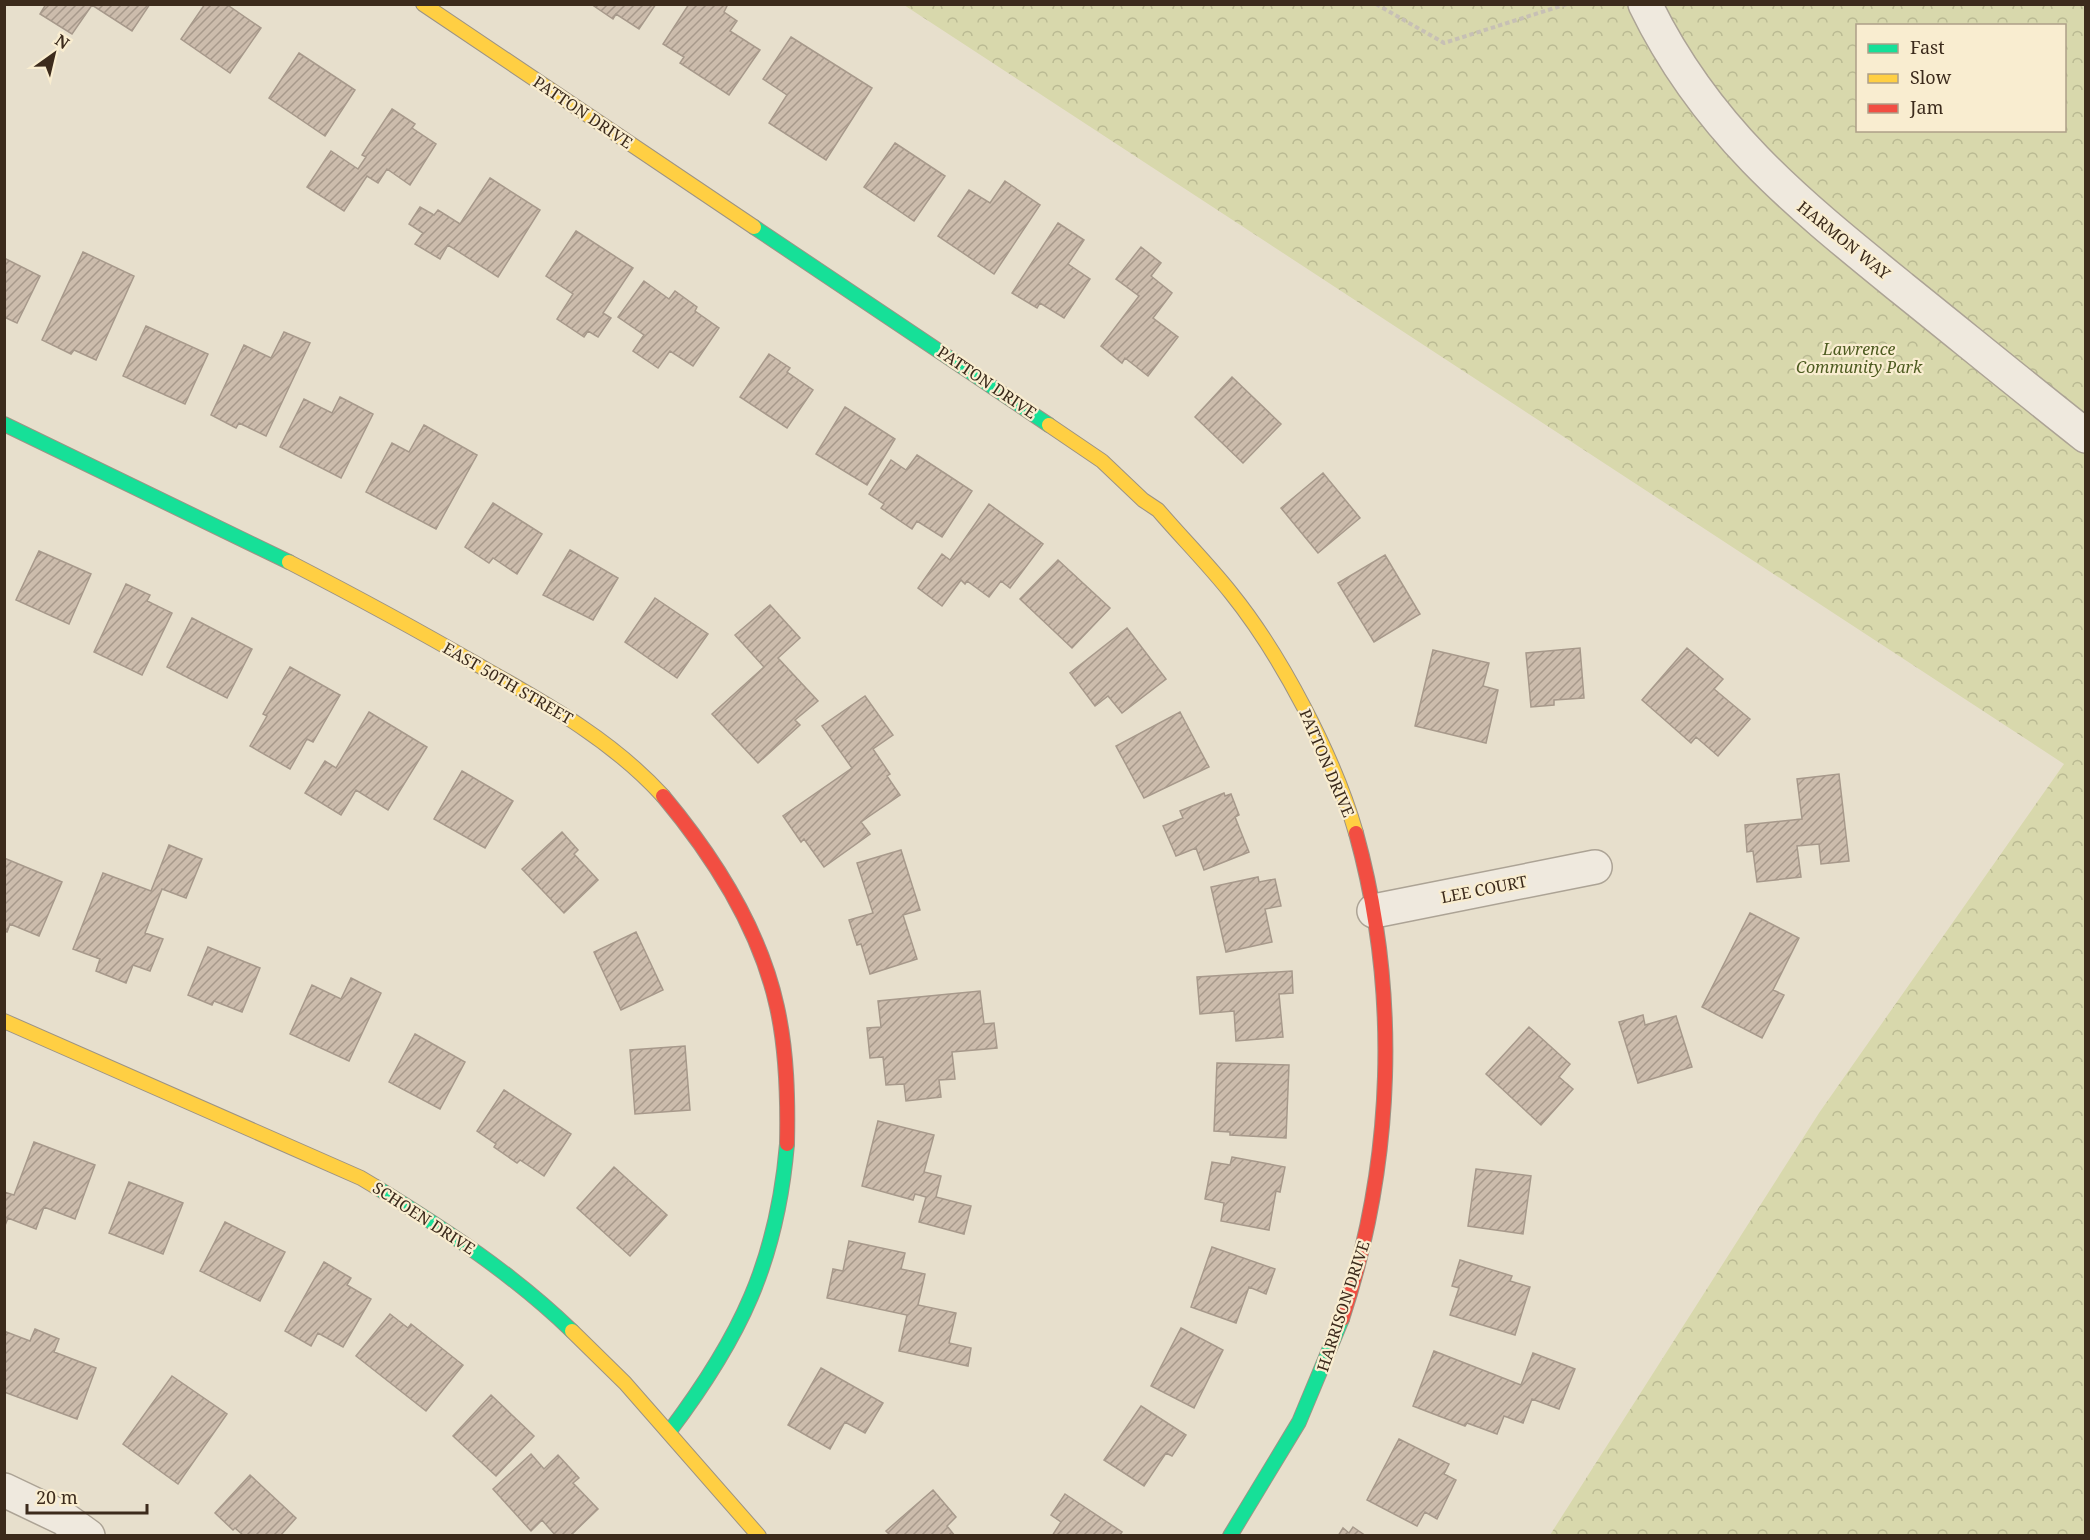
<svg xmlns="http://www.w3.org/2000/svg" width="2090" height="1540" font-family="'Noto Serif',serif">
  <style>
    .park { fill: url(#park-crowns); fill-rule: evenodd }
    .building { fill: url(#building-hatch); stroke: #a7998b; stroke-width: 1.5 }
    .lines { fill: none; stroke-linecap: round; stroke-linejoin: round }
    .street-casing { stroke: #aca395; stroke-width: 36 }
    .fast-casing { stroke: #9c9385; stroke-width: 16 }
    .slow-casing { stroke: #9c9385; stroke-width: 16 }
    .jam-casing { stroke: #9c9385; stroke-width: 16 }
    .path { stroke: #c7c0b5; stroke-width: 4; stroke-dasharray: 4.5 3; stroke-linecap: butt }
    .street { stroke: #efe9de; stroke-width: 33 }
    .fast { stroke: #16e098; stroke-width: 14 }
    .slow { stroke: #ffcf43; stroke-width: 14 }
    .jam { stroke: #f24e42; stroke-width: 14 }
    .labels { text-anchor: middle; stroke-width: 4.5; stroke-linejoin: round; paint-order: stroke }
    .street-label { font-size: 16px; fill: #3c2b1c; stroke: #f9edd0 }
    .park-label { font-size: 16px; font-style: italic; fill: #4d5b20; stroke: #f9edd0 }
  </style>
  <defs>
    <pattern id="park-crowns" width="20" height="18" patternUnits="userSpaceOnUse" patternTransform="scale(1.5)"><rect width="20" height="18" fill="#d8d8ac"/><path d="M2 6a3 3 0 1 1 6 0M12 15a3 3 0 1 1 6 0" fill="none" stroke="#baba93"/></pattern>
    <pattern id="building-hatch" width="6" height="6" patternUnits="userSpaceOnUse" patternTransform="scale(1.5)"><rect width="6" height="6" fill="#ccbcac"/><path d="M-1 1l2-2M0 6l6-6M5 7l2-2" fill="none" stroke="#a7998b"/></pattern>
  </defs>
  <rect width="100%" height="100%" fill="#e7dfcc"/>
  <path class="park" d="M904,5H2085V1535H1550L1819,1113L2064,764ZM1858,26H2064V130H1858Z"/>
  <path class="building" d="M46,4H150L132,31L92,5L72,34L40,14Z
    M205,4H226L261,28L230,73L181,39Z
    M591,4H656L639,29L616,14L613,19Z
    M689,4H728L724,12L737,21L730,31L760,50L729,95L680,63L684,57L663,44Z
    M791,37L872,88L826,160L769,123L787,95L763,79Z
    M299,53L355,90L325,136L269,98Z
    M392,109L415,124L412,128L436,144L410,185L387,169L378,183L367,176L344,211L307,187L331,151L358,169L366,157L362,155Z
    M895,143L945,176L914,221L864,187Z
    M490,178L540,210L498,277L448,245L440,259L415,244L423,233L409,224L420,207L434,215L438,210L460,224Z
    M1005,181L1040,205L994,274L938,236L969,190L990,203Z
    M1058,223L1084,240L1068,264L1090,279L1064,318L1040,303L1037,308L1012,293Z
    M576,231L633,268L603,313L611,318L598,337L588,331L584,337L557,319L573,294L546,276Z
    M1141,247L1161,263L1151,276L1172,293L1153,318L1178,337L1148,376L1125,358L1122,363L1101,346L1139,296L1116,279Z
    M83,252L134,276L96,360L74,350L71,354L42,340Z
    M4,258L40,276L17,323L4,317Z
    M644,281L669,299L675,291L697,307L695,311L719,328L693,366L670,351L658,368L633,351L644,335L618,317Z
    M146,326L208,354L185,404L123,376Z
    M284,332L310,343L266,436L239,423L236,428L211,415L244,345L271,358Z
    M769,354L790,368L787,372L813,390L787,428L740,397Z
    M1232,377L1281,424L1243,463L1195,417Z
    M340,397L373,414L341,478L280,447L304,399L332,413Z
    M845,407L895,439L867,485L816,454Z
    M424,425L477,455L436,529L366,492L392,443L409,452Z
    M917,455L972,491L942,537L917,521L912,529L881,508L884,504L869,494L891,460L906,470Z
    M1323,473L1360,518L1318,553L1281,508Z
    M493,503L542,534L517,574L493,558L489,563L465,547Z
    M989,504L1043,544L1010,588L1001,581L989,597L967,581L965,584L961,580L942,606L918,588L942,554L950,560Z
    M570,550L618,578L593,620L543,595Z
    M39,551L91,574L69,624L16,600Z
    M1385,555L1420,614L1374,642L1338,583Z
    M1058,560L1110,608L1072,648L1020,599Z
    M126,584L150,595L147,601L172,613L142,675L94,652Z
    M655,598L708,634L677,678L625,642Z
    M770,605L800,638L778,658L818,701L795,720L800,725L758,763L712,714L764,667L735,635Z
    M192,618L252,649L227,698L167,667Z
    M1127,628L1166,679L1122,713L1108,696L1095,706L1070,673Z
    M1580,648L1584,698L1554,700V705L1531,707L1526,653Z
    M1687,648L1723,679L1714,689L1750,719L1718,756L1696,737L1691,743L1642,700Z
    M1433,650L1489,663L1483,686L1498,690L1486,743L1415,726Z
    M290,667L340,695L313,742L307,739L290,769L250,746L267,716L263,714Z
    M865,696L893,735L873,749L890,774L887,776L900,795L861,822L870,834L824,867L804,839L801,842L783,816L852,768L822,726Z
    M369,712L427,747L388,810L356,790L341,815L305,793L325,761L336,768Z
    M1180,712L1209,767L1144,798L1116,746Z
    M462,771L513,801L485,848L434,819Z
    M1839,774L1849,861L1821,864L1819,844L1797,846L1801,877L1757,882L1753,851L1747,852L1745,825L1802,819L1797,779Z
    M1224,793L1225,796L1231,794L1239,815L1235,817L1249,852L1204,870L1196,848L1176,856L1163,826L1183,818L1180,811Z
    M562,832L578,850L574,854L598,880L564,913L522,869Z
    M169,845L202,859L186,898L162,889L145,933L163,939L150,971L133,965L126,983L96,971L100,959L73,949L103,873L151,891Z
    M901,850L920,910L903,915L917,959L870,974L861,944L857,945L849,920L873,913L857,863Z
    M4,858L62,882L39,936L10,924L7,932L4,931Z
    M1258,877L1259,882L1275,879L1281,906L1265,909L1272,942L1226,952L1211,887Z
    M1750,913L1799,938L1773,990L1784,995L1762,1038L1702,1007Z
    M636,932L663,990L621,1010L594,952Z
    M208,947L260,968L242,1012L214,1001L212,1005L188,995Z
    M1292,971L1293,993L1279,994L1283,1037L1236,1041L1234,1011L1200,1014L1197,977Z
    M351,978L381,993L349,1061L290,1034L312,985L341,999Z
    M980,991L984,1024L994,1023L997,1048L952,1052L955,1079L939,1080L941,1097L906,1101L904,1084L886,1085L883,1057L870,1058L867,1028L881,1027L878,1001Z
    M1643,1015L1645,1025L1676,1016L1692,1067L1638,1083L1619,1022Z
    M1529,1027L1570,1064L1559,1077L1573,1089L1541,1125L1486,1074Z
    M415,1034L465,1062L440,1109L389,1082Z
    M685,1046L690,1110L635,1114L630,1050Z
    M1217,1063L1289,1065L1286,1138L1230,1135V1132L1214,1131Z
    M504,1090L571,1134L544,1176L520,1160L517,1163L494,1147L496,1144L477,1131Z
    M878,1121L934,1135L924,1172L941,1176L936,1197L971,1206L964,1234L919,1222L926,1197L915,1194L913,1200L862,1186Z
    M34,1142L95,1165L75,1219L44,1207L36,1229L8,1218L4,1228V1192L14,1195Z
    M1232,1157L1285,1167L1280,1192L1276,1191L1269,1230L1221,1221L1224,1203L1205,1199L1212,1162L1230,1165Z
    M614,1167L667,1215L630,1256L577,1208Z
    M1476,1169L1531,1176L1523,1234L1468,1226Z
    M129,1182L183,1203L163,1254L109,1233Z
    M225,1222L285,1252L260,1301L200,1271Z
    M849,1241L905,1253L901,1269L925,1274L918,1305L956,1313L949,1343L971,1348L968,1366L899,1351L907,1315L827,1298L833,1269L843,1271Z
    M1212,1247L1275,1269L1266,1294L1249,1287L1236,1323L1191,1307Z
    M1460,1260L1512,1276L1510,1281L1530,1287L1515,1335L1450,1315L1459,1288L1452,1286Z
    M324,1262L351,1278L347,1285L371,1299L343,1347L318,1333L311,1346L285,1331Z
    M390,1314L408,1328L411,1324L463,1365L426,1411L356,1356Z
    M1181,1328L1223,1350L1194,1408L1151,1386Z
    M35,1329L59,1339L54,1352L96,1368L77,1419L4,1392V1331L30,1341Z
    M1434,1351L1521,1385L1533,1353L1575,1369L1559,1409L1532,1399L1523,1423L1504,1416L1497,1434L1467,1423L1465,1426L1413,1406Z
    M821,1368L883,1403L865,1433L845,1422L830,1449L788,1425Z
    M172,1376L227,1414L178,1484L123,1444Z
    M491,1395L534,1436L496,1476L453,1436Z
    M1141,1406L1186,1435L1172,1456L1166,1453L1144,1486L1104,1460Z
    M1399,1439L1449,1464L1444,1474L1456,1480L1437,1519L1425,1512L1417,1526L1367,1500Z
    M531,1454L544,1469L558,1455L579,1478L573,1483L598,1509L570,1536H556L542,1520L531,1531L493,1489Z
    M250,1475L296,1518L280,1536H244L235,1528L233,1530L215,1513Z
    M933,1490L956,1517L947,1526L955,1536H891L886,1531Z
    M1065,1494L1122,1532L1119,1536H1052L1061,1522L1051,1515Z
    M1353,1527L1366,1536H1338L1343,1528L1349,1533Z"/>
  <g class="lines">
    <g class="street-casing">
      <path id="street" d="M1645,4C1706,130 1796,202 1902,288C1963,337 2024,387 2086,436
        M1374,911L1595,867
        M4,1490L63,1518L88,1536"/>
    </g>
    <g class="fast-casing">
      <path id="fast" d="M754,227L1049,425
        M4,424L289,562
        M376,1187C446,1230 513,1274 572,1331
        M669,1432C740,1338 777,1262 787,1144
        M1230,1536L1299,1422L1342,1319"/>
    </g>
    <g class="slow-casing">
      <path id="slow" d="M423,4L754,227
        M1049,425L1102,461L1143,500L1158,510C1182,538 1208,564 1231,593C1281,655 1334,756 1356,833
        M289,562C353,595 416,629 478,665C545,703 611,739 663,796
        M4,1021L361,1178L376,1187
        M572,1331L625,1383L759,1536"/>
    </g>
    <g class="jam-casing">
      <path id="jam" d="M663,796C714,857 760,929 777,1007C787,1052 788,1098 787,1144
        M1342,1319C1394,1162 1400,992 1356,833"/>
    </g>
    <path class="path" d="M1376,4L1444,43L1567,4"/>
    <use href="#street" class="street"/>
    <use href="#fast" class="fast"/>
    <use href="#slow" class="slow"/>
    <use href="#jam" class="jam"/>
  </g>
  <g class="labels">
    <g class="street-label">
      <text transform="translate(583 112) rotate(34)" y="6">PATTON DRIVE</text>
      <text transform="translate(1844 240) rotate(39)" y="6">HARMON WAY</text>
      <text transform="translate(987 382) rotate(34)" y="6">PATTON DRIVE</text>
      <text transform="translate(508 683) rotate(30)" y="6">EAST 50TH STREET</text>
      <text transform="translate(1327 763) rotate(67)" y="6">PATTON DRIVE</text>
      <text transform="translate(1484 889) rotate(-11)" y="6">LEE COURT</text>
      <text transform="translate(424 1218) rotate(33)" y="6">SCHOEN DRIVE</text>
      <text transform="translate(1343 1306) rotate(-72)" y="6">HARRISON DRIVE</text>
    </g>
    <g class="park-label">
      <text x="1859" y="355">Lawrence<tspan x="1859" dy="18">Community Park</tspan></text>
    </g>
  </g>
  <rect width="2090" height="1540" fill="none" stroke="#3c2b1c" stroke-width="12"/>
  <rect x="1856" y="24" width="210" height="108" fill="#f9edd0" stroke="#ad9f88" stroke-width="1.5"/>
  <rect x="1868" y="44" width="30" height="9" fill="#16e098" stroke="#ad9f88" stroke-width="1.5"/>
  <text x="1910" y="54" font-size="18" fill="#3c2b1c">Fast</text>
  <rect x="1868" y="74" width="30" height="9" fill="#ffcf43" stroke="#ad9f88" stroke-width="1.5"/>
  <text x="1910" y="84" font-size="18" fill="#3c2b1c">Slow</text>
  <rect x="1868" y="104" width="30" height="9" fill="#f24e42" stroke="#ad9f88" stroke-width="1.5"/>
  <text x="1910" y="114" font-size="18" fill="#3c2b1c">Jam</text>
  <g transform="translate(54 54) rotate(34)" stroke="#f9edd0" stroke-width="4.5" paint-order="stroke">
  <path d="M0-4.5L10 22L0 15L-10 22Z" fill="#3c2b1c"/>
  <text y="-9" font-size="16" font-weight="bold" text-anchor="middle" fill="#3c2b1c">N</text>
  </g>
  <path d="M27 1504v9h120v-9" fill="none" stroke="#3c2b1c" stroke-width="3"/>
  <text x="36" y="1504" font-size="18" fill="#3c2b1c" stroke="#f9edd0" stroke-width="4.5" paint-order="stroke">20 m</text>
</svg>
